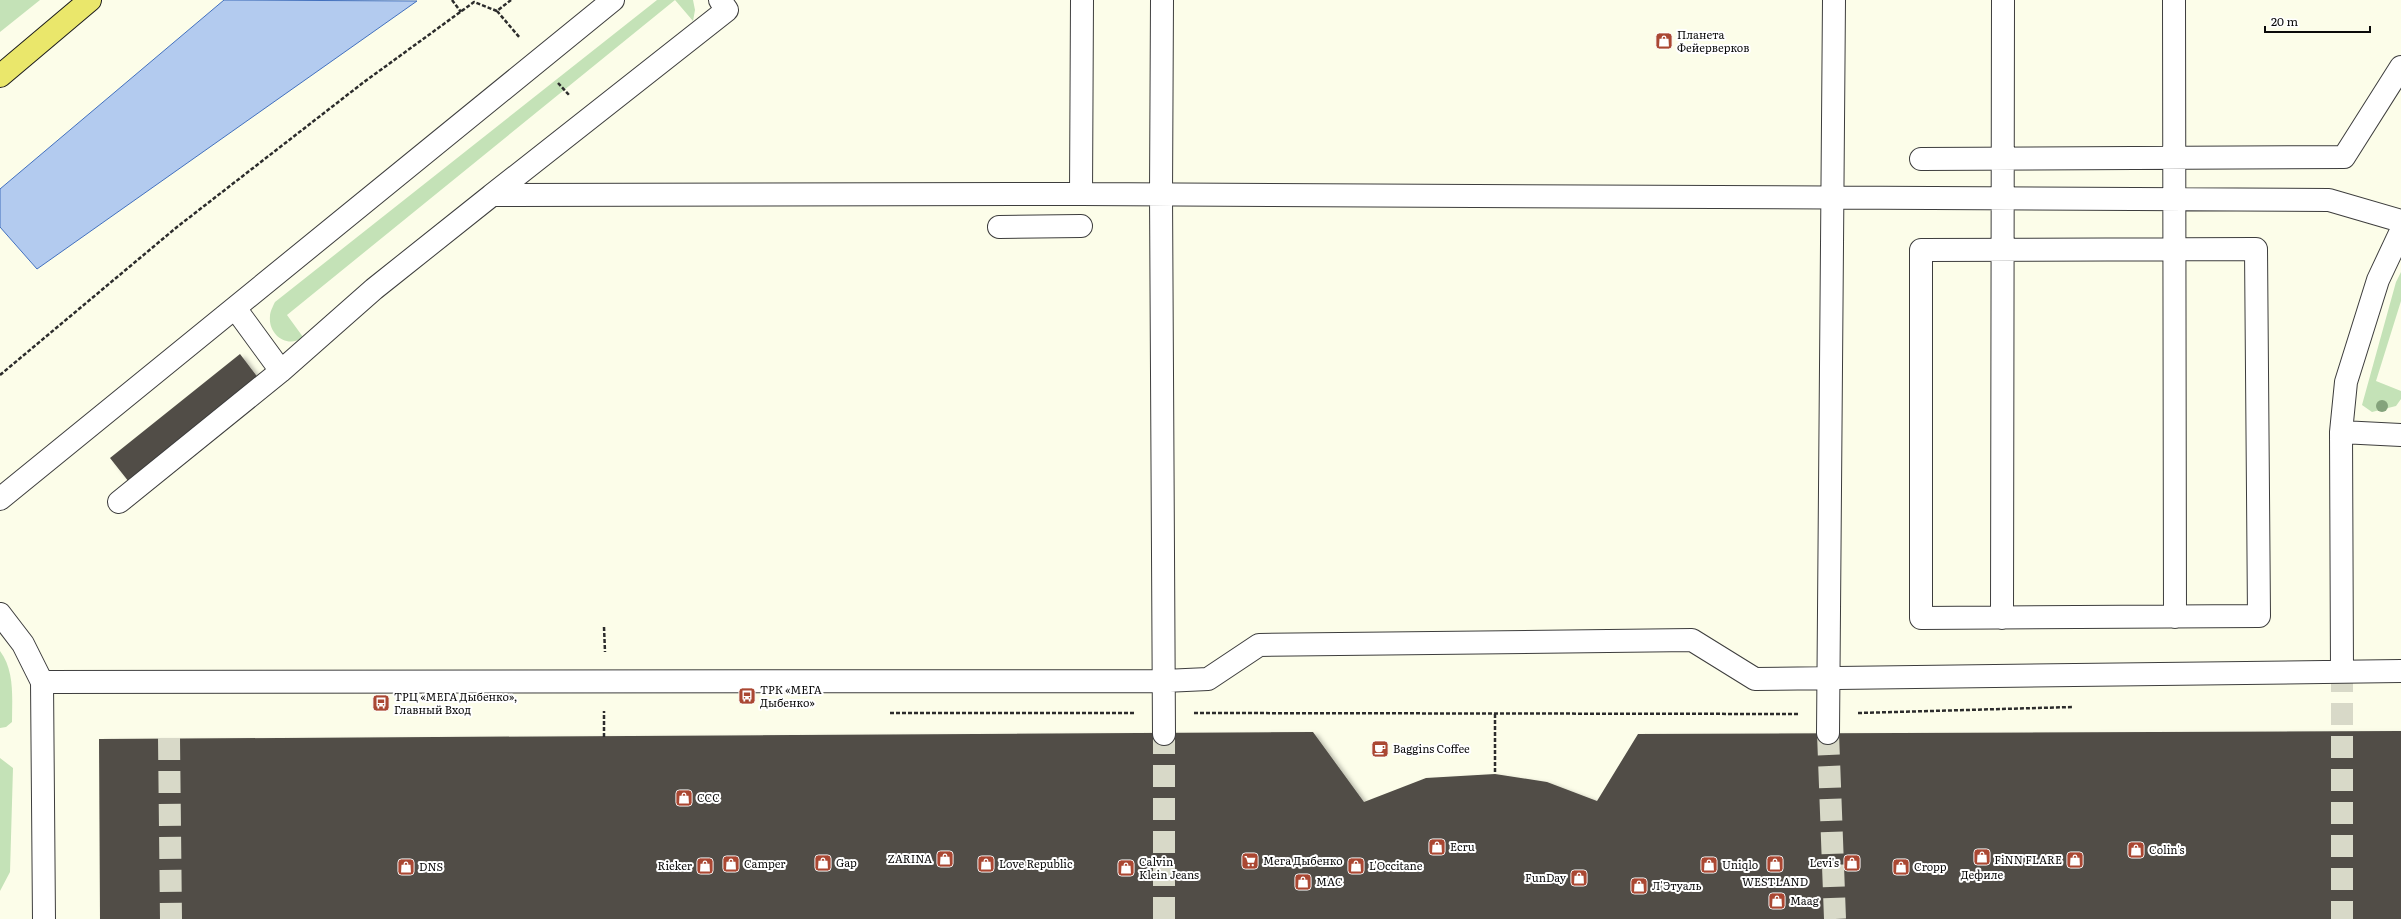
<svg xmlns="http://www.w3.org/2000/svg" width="2401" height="919" font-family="Literata,serif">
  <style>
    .green { fill: #c4e2b7 }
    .water { fill: #b3cbef; stroke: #4270be }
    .building { fill: #514d47; filter: url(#shadow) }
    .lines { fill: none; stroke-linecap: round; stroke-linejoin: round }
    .minor-tunnel { stroke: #d8d9c8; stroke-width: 22; stroke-dasharray: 22 11; stroke-linecap: butt }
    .minor-casing { stroke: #3d3d3d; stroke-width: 24 }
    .major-casing { stroke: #1b1b1b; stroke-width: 24 }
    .path { stroke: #2c2c2c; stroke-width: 2.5; stroke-dasharray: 4 2; stroke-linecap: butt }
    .minor { stroke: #fff; stroke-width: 22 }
    .major { stroke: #eae76b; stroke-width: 22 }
    .tree { fill: #84a37c }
    .labels { text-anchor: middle; stroke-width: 4; stroke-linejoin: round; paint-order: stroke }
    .poi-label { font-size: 11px; fill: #0a0a0a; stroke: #fff; text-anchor: start }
  </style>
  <defs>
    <filter id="shadow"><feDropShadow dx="4.5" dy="2.5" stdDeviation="2" flood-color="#0004"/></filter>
  </defs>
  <rect width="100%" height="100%" fill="#fcfde9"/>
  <path class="green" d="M0,0H40L0,32Z
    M657,0H675L287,315L303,337C288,349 268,335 270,316C270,312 273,306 275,302Z
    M675,0H693L695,10L693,21Z
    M2401,272V301L2376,381L2401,391V399L2396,406L2372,412L2362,405L2396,282Z
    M0,651C15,671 12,698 12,722L6,727L0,728Z
    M0,758L13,768L10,872L0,891Z"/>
  <path class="water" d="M224,0L417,1L37,269L0,227V189Z"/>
  <path class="building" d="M240,354L259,379L129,482L110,458Z
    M2401,731V919H100L99,739L1313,732L1364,802L1426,778L1495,774L1547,782L1597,801L1638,734Z"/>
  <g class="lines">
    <path class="minor-tunnel" d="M2342,670V919
      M1828,733L1835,919
      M169,738L171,919
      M1164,919V734"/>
    <g class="minor-casing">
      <path id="minor" d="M1162,0L1161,194L1164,734
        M2174,0L2175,617
        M1921,159L2344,157L2401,67
        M1081,194L1082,0
        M492,195L727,10L720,0
        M999,227L1081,226
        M2256,249L2259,616L1921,618V250Z
        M235,308L281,371
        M2341,432L2401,435
        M0,499L613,0
        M119,502L281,371L374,289L492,195L1081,194L2329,200L2401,221
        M0,614L23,644L42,682L44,919
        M2002,618L2003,0
        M2342,670L2341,432L2346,382L2378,280L2401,231
        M42,682L1164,681L1208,679L1259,645L1692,640L1755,679L2401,671
        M1828,733L1834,0"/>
    </g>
    <g class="major-casing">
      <path id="major" d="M0,76L90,0"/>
    </g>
    <path class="path" d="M452,0L461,12
      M497,11L520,38
      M558,83L570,96
      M0,375L177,227L364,82L474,2L497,11L511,0
      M604,627L605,652
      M890,713H1135
      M1194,713L1799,714
      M1858,713L2073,707
      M1495,714V774
      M604,737V711"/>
    <use href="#minor" class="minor"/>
    <use href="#major" class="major"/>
  </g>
  <circle class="tree" cx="2382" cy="406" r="6"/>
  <defs>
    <g id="shop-square" transform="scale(0.9)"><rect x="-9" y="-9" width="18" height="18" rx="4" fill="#aa4732" stroke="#fff"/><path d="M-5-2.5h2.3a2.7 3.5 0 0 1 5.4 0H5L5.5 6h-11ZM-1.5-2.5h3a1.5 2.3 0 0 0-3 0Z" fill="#fff"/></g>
    <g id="bus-square" transform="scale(0.9)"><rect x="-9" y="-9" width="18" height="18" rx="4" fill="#aa4732" stroke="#fff"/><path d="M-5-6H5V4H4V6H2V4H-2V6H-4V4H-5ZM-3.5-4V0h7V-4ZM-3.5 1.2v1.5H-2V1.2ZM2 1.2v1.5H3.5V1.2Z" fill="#fff"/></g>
    <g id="cafe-square" transform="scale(0.9)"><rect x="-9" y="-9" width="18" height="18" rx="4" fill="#aa4732" stroke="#fff"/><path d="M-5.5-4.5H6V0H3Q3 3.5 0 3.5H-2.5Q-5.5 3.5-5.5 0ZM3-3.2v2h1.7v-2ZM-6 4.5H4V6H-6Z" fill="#fff"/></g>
    <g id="supermarket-square" transform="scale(0.9)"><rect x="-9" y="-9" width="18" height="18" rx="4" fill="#aa4732" stroke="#fff"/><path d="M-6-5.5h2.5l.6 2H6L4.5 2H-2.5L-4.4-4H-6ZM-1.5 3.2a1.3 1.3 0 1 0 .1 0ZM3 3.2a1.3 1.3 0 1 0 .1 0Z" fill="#fff"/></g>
  </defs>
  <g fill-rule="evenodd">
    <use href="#shop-square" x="1664" y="41"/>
    <use href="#bus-square" x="747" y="696"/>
    <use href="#bus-square" x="381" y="703"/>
    <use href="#cafe-square" x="1380" y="749"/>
    <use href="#shop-square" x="684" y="798"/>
    <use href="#shop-square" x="1437" y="847"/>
    <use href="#shop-square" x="2136" y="850"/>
    <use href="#shop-square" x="1982" y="857"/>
    <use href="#shop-square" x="945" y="859"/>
    <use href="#shop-square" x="2075" y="860"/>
    <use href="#supermarket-square" x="1250" y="861"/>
    <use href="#shop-square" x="823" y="863"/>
    <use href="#shop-square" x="1852" y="863"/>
    <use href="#shop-square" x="731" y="864"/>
    <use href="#shop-square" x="986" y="864"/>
    <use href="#shop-square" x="1775" y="864"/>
    <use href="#shop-square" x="1709" y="865"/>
    <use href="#shop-square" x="705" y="866"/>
    <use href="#shop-square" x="1356" y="866"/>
    <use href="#shop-square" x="406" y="867"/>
    <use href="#shop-square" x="1901" y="867"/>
    <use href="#shop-square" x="1126" y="868"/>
    <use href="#shop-square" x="1579" y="878"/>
    <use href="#shop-square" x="1303" y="882"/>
    <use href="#shop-square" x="1639" y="886"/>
    <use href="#shop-square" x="1777" y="901"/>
  </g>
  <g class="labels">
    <g class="poi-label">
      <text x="1677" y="39">Планета<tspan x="1677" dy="13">Фейерверков</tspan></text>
      <text x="760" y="694">ТРК «МЕГА<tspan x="760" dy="13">Дыбенко»</tspan></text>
      <text x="394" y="701">ТРЦ «МЕГА Дыбенко»,<tspan x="394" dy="13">Главный Вход</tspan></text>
      <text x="1393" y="753">Baggins Coffee</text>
      <text x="697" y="802">CCC</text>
      <text x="1450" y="851">Ecru</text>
      <text x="2149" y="854">Colin's</text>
      <text x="932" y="863" text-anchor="end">ZARINA</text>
      <text x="2062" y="864" text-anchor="end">FiNN FLARE</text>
      <text x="1263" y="865">Мега Дыбенко</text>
      <text x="1139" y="866">Calvin<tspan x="1139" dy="13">Klein Jeans</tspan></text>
      <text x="836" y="867">Gap</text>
      <text x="1839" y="867" text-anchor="end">Levi's</text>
      <text x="744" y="868">Camper</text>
      <text x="999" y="868">Love Republic</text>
      <text x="1722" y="869">Uniqlo</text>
      <text x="692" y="870" text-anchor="end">Rieker</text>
      <text x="1369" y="870">L'Occitane</text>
      <text x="419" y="871">DNS</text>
      <text x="1914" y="871">Cropp</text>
      <text x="1982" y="879" text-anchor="middle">Дефиле</text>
      <text x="1566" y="882" text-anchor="end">FunDay</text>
      <text x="1316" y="886">MAC</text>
      <text x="1775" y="886" text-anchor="middle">WESTLAND</text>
      <text x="1652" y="890">Л'Этуаль</text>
      <text x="1790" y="905">Maag</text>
    </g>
  </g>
  <path d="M2265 26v6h105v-6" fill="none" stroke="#0a0a0a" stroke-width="2"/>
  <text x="2271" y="26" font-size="12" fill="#0a0a0a" stroke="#ffffff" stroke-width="3" paint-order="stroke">20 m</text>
</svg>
